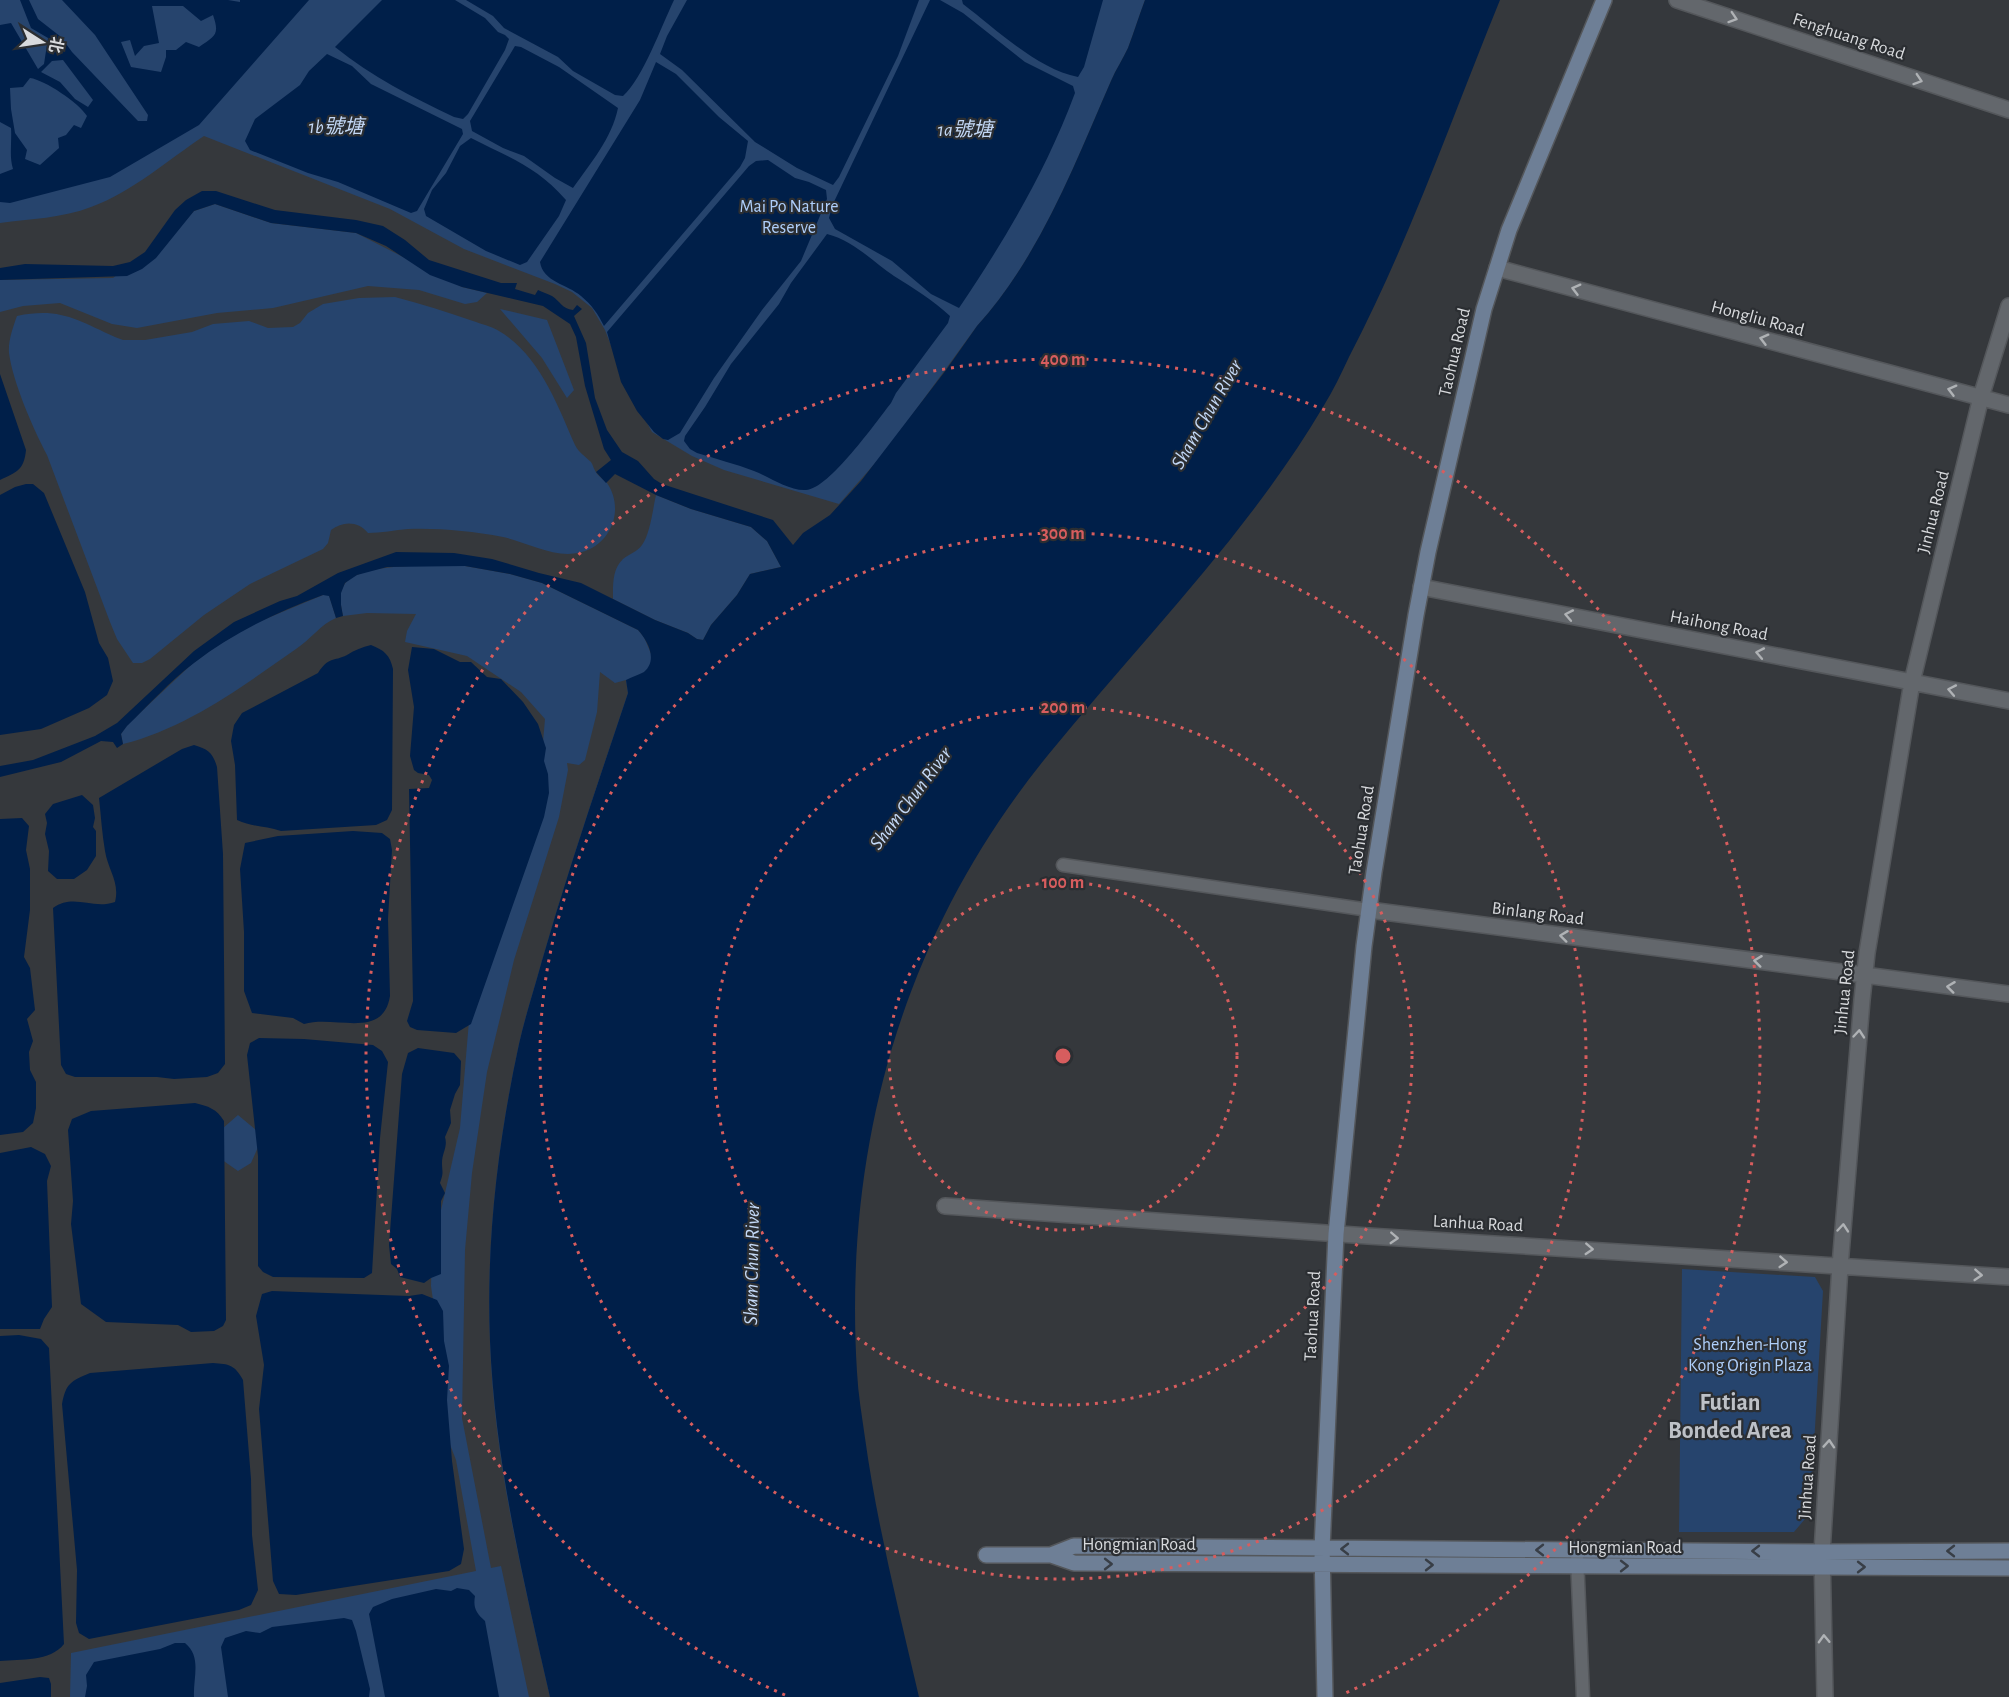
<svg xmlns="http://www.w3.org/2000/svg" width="2009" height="1697" font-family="'Alegreya Sans','Noto Sans SC',sans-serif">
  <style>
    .green { fill: #26446d }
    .water { fill: #001f49; fill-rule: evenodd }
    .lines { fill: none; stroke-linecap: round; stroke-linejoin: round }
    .minor-casing { stroke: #54575b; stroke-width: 15 }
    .tertiary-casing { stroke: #54575b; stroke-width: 18 }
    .secondary-casing { stroke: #54575b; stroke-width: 18 }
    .minor { stroke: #63676c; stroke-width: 12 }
    .tertiary { stroke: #63676c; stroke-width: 15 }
    .secondary { stroke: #6e7f96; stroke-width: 15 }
    .oneway { stroke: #afb2b5 }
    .oneway2 { stroke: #383e46 }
    .ring { fill: none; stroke: #d75d5e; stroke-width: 3; stroke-dasharray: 3 6 }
    .labels { text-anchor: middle; stroke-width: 4.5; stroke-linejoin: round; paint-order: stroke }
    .street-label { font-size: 18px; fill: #d8dadd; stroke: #2b2e32 }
    .park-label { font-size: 18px; fill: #aecefa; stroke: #2b2e32 }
    .water-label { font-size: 20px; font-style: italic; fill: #c3d8f6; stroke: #2b2e32 }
    .district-label { font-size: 24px; font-weight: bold; fill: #bdc1c7; stroke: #2b2e32 }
    .centre { fill: #d75d5e; stroke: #2b2e32; stroke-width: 3 }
    .ring-label { font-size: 18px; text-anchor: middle; font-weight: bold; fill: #d75d5e; stroke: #2b2e32; stroke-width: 4.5; stroke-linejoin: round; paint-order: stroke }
  </style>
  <rect width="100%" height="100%" fill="#35383c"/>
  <path class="green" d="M0,0H1145C1139,16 1134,32 1128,48C1123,59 1116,69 1111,81C1074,166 1040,256 977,326L885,452L839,504L724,470L692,456L652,432L625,381L605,330L592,308L572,292L555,284L464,249L390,209L204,136C168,160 132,192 91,207C63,218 30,219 0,223Z
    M215,204L271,223L356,233L462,287L487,293L477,302L465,304L419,290L368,286L273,308L217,313L137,328L112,324L60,303L23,306L0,312V280L113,278L185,221L194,211Z
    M395,297C422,304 447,312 473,321C481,324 491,326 499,331C539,354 558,406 575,445C579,453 585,456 591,462C593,465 594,470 597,474C600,477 604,480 607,483C623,506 614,537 590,549C561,563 531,543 503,537C471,531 440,528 408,529C395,530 381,533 368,533C358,521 343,521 331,530L328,543L323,549L250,584L204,615L150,659L142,663H133L117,639L110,622L47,455C33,428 13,383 9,353C8,341 13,327 17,316C60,307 77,320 115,337L123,340H145L192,332L213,324L249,321L268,328L293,327L300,323L308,313L323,304L359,298Z
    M500,309L547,320L574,390L567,398L542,358Z
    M656,495L691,509L751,527L767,541L781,567L750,574L737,595L711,625L703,640L697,639L688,633L655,620L613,599C613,586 612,569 623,559C629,554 637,552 642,545C650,535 653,508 656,495Z
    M465,566L510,574L542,583L638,630L644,637L652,656L550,1697C523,1579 494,1462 490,1341C486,1241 498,1141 519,1044C525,1017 534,990 541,964C567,873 598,783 628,693L626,680L615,683L600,672L597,712L585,760L579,765L567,763L568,770L559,817L514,960L487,1072L472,1173L465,1250L462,1418L491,1568L501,1566L529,1697H70L71,1653L476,1571L456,1460L439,1416L435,1314L431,1286L432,1249L460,1128L470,1009L540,777L545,719L521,692L467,656L405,642L407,631L416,614L367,613L343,616C341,606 338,594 344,585C359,561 439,566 465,566Z
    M323,595H329L336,618C321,624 310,640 296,649C243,686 187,728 123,744L121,734L126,726L192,664L215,647L251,625Z
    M238,1115L263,1136L251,1163L238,1171L218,1157L214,1136Z
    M1682,1269L1815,1277L1823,1291L1810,1513L1794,1532H1679Z"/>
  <path class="water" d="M20,0H29L38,19L61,37L72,52L138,121H147L148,115L95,35L62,0H228L240,2V0H309L199,125L110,177L10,203L0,202V174L13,169C9,156 12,142 11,128L0,122V25L11,23L38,69L44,64L48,38L31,28ZM152,6H183L201,21L213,15C220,35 215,36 199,47L186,42L176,50H166V57L161,72L131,67L121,42L130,40L135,56L144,46L159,43ZM63,60L93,100L88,107L75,99L60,82L41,72L52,61ZM30,78C45,80 79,103 87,116L81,128L74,125L66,135L58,138L59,148L40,165L25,159L27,150L15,133L11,109L10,88L23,87Z
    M382,0H455L485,18L498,32L505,35L509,39L505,50L468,114L463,119L454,117C412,97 372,77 335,47Z
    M466,0H674C662,25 642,80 623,96L615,95L573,71L558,57L504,28L493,16Z
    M687,0H919L898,56L839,177L833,185L797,168L755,142L682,70L660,54L667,36Z
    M930,0H940L963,13L1025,62L1073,86L1075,93C1045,173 1006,238 959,308L931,294L892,261L835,229L829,218L832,206Z
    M962,0H1103L1084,67L1078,77C1037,69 996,29 963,4Z
    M1145,0H1500C1451,120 1409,242 1349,357C1341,374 1333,391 1323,407C1248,534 1140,642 1048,755C903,933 843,1145 857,1372C858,1394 862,1416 865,1438C877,1525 899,1611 919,1697H550C523,1579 495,1462 490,1341C486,1241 498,1141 519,1044C525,1017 534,990 541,964C567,873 598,783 628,693L626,680C631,677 639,675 644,672C658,660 648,641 638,630L542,583L510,574L465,566L387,567L357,575L345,583L341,593V605L343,616L336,618L329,596L323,595C277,612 233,633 194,663C170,681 149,705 127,726L121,734L123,744L117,748L113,742L101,741L61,762L0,777V766L33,760L95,736L117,723L194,651L234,622L280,601L297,596L338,573L396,552L454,553L492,559L539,573L581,583L655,620L688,633L697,639L703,640L711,625L737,595L750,574L781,567L767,541L751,527L691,509L656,495L615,474L606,483L596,472L611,460L604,449L585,386L576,337L570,324L543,306L462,287L430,275L386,246L356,233L271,223L215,204L194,211L156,258L142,269L127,276L0,280V268L25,264L113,266L130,262L145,252L175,210L186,200L202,191H216L275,210L356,220L383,226L405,240L429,260L501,283H517L515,289L535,295L538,290C542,292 548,294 552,296C560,301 562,309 573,310L577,305L582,309L574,316L586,343L595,398L607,430L622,452L638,461L654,479L662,484L773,520L793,545L803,533L830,515L861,481L946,370L977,326C1040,256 1074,166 1111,81C1116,69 1123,59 1128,48C1134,32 1139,16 1145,0Z
    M515,46L521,47L559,67L618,108C612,138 590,164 573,188L555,178L524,156L503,148L472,131L470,121Z
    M327,54L352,66L371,84L462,129L463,134L417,211L411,213L338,182L308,173L250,150L245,141L255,119L300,85L309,71Z
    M656,62L676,74L719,117L748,141L745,158L740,167L604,326C598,314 592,305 581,296C567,284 543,282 540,262L640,100Z
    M471,138C510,158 536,166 566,200L559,216L527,262L520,265L486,251L426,216L424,209L432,190L446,173L460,146Z
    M768,160L795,178L809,182L826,190L827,199L801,261L762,310L714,378L680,433L668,440L663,439L654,432L637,411L621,382L607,332L749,166L756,161Z
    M827,234C854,241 872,261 894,276C913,288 933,300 950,316L948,323L896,393L891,403C876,422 829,489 806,490C789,491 770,477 754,471C736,464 716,459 697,453L690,449L684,441L685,436L705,407L731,364L779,304L791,283Z
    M0,374L26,450C24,470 17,472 0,480Z
    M26,484H33L44,493L85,592L99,643L108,658L113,681L107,695L89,708L41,729L0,735V495L15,487Z
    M371,645C384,650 390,655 393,669L392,810L387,820L376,825L281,831C266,826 252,827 237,820L235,765L231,741L234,725L242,713L318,673C329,656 333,662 347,655C355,650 362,647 371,645Z
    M412,647L434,649L460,662H471L487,677L501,679L523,702L538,724L546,748L544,761L548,774L549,793L544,817L471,1024L456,1033L417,1030L410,1027L407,1021L413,1001L409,789L429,788L432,780L429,775L418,773L414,770L410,756L414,707L408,670Z
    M194,745C208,749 213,753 217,767L223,854L225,1064L218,1073L207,1077L174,1079L157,1077H75L66,1074L61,1065L53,908C74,893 92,910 115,902C120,882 108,870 105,851C102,834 101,816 99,798L182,749Z
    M82,795L93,805L95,818L93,827L96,831V856L87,870L74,879H57L48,871L49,851L45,834L47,823L45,814L53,804Z
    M22,818L29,826L26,850L30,869V910L24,957L30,968L35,1010L27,1019L33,1041L29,1052L30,1070L36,1082V1108L33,1123L23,1132L0,1135V819Z
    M353,831L382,833L390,839L392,850L388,919L390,996C383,1040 336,1015 304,1024L293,1018L252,1013L244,991V932L240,869L245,843L278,836Z
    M259,1038L304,1039L373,1045L382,1051L388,1062L380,1138L372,1273L364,1278L273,1277L263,1272L258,1266V1156L247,1055L250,1043Z
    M418,1048L454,1053L461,1061L460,1085L455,1094L450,1110L451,1123L445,1137C448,1147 442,1153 442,1163C442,1172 444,1172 440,1183L445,1193L441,1201V1274L431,1278L424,1283L400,1277L397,1269L391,1264L389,1245L402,1074L408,1053Z
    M195,1103C208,1106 217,1109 224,1121L226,1320L223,1326L214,1331L191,1332L178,1325L106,1322L81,1304L71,1224L73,1201L68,1130L72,1119L91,1111Z
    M31,1147L45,1154L51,1166L47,1181L52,1307L44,1319L40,1329H0V1153Z
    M272,1291L409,1296L422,1294L437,1300L443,1311L444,1341L449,1366L447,1400L452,1461L464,1549L461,1564L449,1571L296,1595L279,1594L273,1581L259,1409L264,1365L256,1316L262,1294Z
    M19,1335L41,1339L49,1348L64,1644C50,1662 21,1659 0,1661V1336Z
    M213,1363C229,1364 235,1365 243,1380L251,1479L252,1535L258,1590L251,1605L239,1610L89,1639L79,1633L76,1623L77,1570L62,1404C66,1383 71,1381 90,1373Z
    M457,1588L469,1590L475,1596C473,1608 476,1613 485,1621L499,1697H385L369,1614L373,1607L392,1599L436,1589L451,1591Z
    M344,1618L352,1620L356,1631L370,1689L369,1697H228L221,1647L225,1638L246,1631L260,1633L272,1627Z
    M175,1643H185C202,1657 193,1677 194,1697H85L87,1686L86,1675L94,1662L160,1649Z
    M40,1677L49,1678L51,1684V1697H0V1683Z"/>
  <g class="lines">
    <g class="minor-casing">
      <path id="minor" d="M1063,865L1369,910
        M1577,1557L1583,1697"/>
    </g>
    <g class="tertiary-casing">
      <path id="tertiary" d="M1677,0L2009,110
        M1497,268L2009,405
        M1421,587L2009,701
        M1369,910L2009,994
        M945,1206L1368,1236L2009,1277
        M1825,1697L1822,1552L1840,1266L1862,1000L1867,953L1912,682L1981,397L2009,306"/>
    </g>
    <g class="secondary-casing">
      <path id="secondary" d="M986,1555H1051L1074,1563L2009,1568
        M1051,1555L1074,1546L1822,1552L2009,1551
        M1325,1697L1322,1549L1336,1234L1364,946L1374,872L1416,615L1428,552L1484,309L1509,230L1604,0"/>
    </g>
    <use href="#minor" class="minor"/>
    <use href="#tertiary" class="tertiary"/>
    <use href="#secondary" class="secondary"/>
  </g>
  <defs><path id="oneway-chevron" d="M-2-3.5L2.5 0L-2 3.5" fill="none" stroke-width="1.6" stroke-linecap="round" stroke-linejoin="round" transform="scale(1.5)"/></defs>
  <g class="oneway">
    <use href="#oneway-chevron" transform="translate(1733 18) rotate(18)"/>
    <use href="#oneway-chevron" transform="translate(1918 80) rotate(18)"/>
    <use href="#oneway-chevron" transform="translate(1576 289) rotate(-165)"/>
    <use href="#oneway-chevron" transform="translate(1764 339) rotate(-165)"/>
    <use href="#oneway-chevron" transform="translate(1952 390) rotate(-165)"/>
    <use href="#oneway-chevron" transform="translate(1569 615) rotate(-169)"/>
    <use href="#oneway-chevron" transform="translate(1760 653) rotate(-169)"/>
    <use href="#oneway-chevron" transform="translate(1952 690) rotate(-169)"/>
    <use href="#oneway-chevron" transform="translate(1564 936) rotate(-173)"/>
    <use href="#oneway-chevron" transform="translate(1758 961) rotate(-173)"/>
    <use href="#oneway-chevron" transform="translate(1951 987) rotate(-173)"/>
    <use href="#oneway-chevron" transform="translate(1859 1034) rotate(-85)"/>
    <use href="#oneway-chevron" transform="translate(1843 1228) rotate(-85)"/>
    <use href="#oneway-chevron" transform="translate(1394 1238) rotate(3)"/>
    <use href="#oneway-chevron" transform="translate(1589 1249) rotate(3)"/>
    <use href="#oneway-chevron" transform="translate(1783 1262) rotate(4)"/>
    <use href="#oneway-chevron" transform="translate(1978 1275) rotate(4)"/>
    <use href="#oneway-chevron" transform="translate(1829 1444) rotate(-86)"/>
    <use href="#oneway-chevron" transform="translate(1824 1639) rotate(-92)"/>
  </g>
  <g class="oneway2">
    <use href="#oneway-chevron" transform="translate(1345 1549) rotate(-180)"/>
    <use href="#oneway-chevron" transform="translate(1540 1550) rotate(-180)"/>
    <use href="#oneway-chevron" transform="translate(1756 1551) rotate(-180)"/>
    <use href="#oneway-chevron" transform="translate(1951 1551) rotate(180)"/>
    <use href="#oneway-chevron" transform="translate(1108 1564)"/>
    <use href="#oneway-chevron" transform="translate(1429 1565)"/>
    <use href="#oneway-chevron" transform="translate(1624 1566)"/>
    <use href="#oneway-chevron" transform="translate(1861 1567)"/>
  </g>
  <g class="ring">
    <circle cx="1063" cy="1056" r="174"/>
    <circle cx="1063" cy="1056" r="349"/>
    <circle cx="1063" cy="1056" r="523"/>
    <path d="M785 1695A697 697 0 1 1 1341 1695"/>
  </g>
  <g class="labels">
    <g class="street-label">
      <text transform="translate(1849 36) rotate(18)" y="6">Fenghuang Road</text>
      <text transform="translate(1758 318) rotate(15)" y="6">Hongliu Road</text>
      <text transform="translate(1454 352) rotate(-77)" y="6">Taohua Road</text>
      <text transform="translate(1933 512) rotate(-76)" y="6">Jinhua Road</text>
      <text transform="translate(1719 625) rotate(11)" y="6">Haihong Road</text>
      <text transform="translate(1361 830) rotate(-81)" y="6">Taohua Road</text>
      <text transform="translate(1538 913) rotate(7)" y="6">Binlang Road</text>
      <text transform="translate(1844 992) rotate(-84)" y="6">Jinhua Road</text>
      <text transform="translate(1478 1223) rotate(3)" y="6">Lanhua Road</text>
      <text transform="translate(1312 1316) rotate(-87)" y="6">Taohua Road</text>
      <text transform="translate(1807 1477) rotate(-86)" y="6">Jinhua Road</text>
      <text x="1139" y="1550">Hongmian Road</text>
      <text x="1625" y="1553">Hongmian Road</text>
    </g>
    <g class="park-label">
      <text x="789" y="212">Mai Po Nature<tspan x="789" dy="21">Reserve</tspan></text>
      <text x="1750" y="1350">Shenzhen-Hong<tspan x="1750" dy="21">Kong Origin Plaza</tspan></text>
    </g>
    <g class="water-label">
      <text x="336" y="133">1b號塘</text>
      <text x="965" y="136">1a號塘</text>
      <text transform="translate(1206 414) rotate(-60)" y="7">Sham Chun River</text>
      <text transform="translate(910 798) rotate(-53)" y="7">Sham Chun River</text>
      <text transform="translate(751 1264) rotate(-89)" y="7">Sham Chun River</text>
    </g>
    <g class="district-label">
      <text x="1730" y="1410">Futian<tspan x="1730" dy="28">Bonded Area</tspan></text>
    </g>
  </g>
  <circle cx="1063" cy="1056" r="9" class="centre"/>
  <g class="ring-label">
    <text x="1063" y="365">400 m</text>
    <text x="1063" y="539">300 m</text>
    <text x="1063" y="713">200 m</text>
    <text x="1063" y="888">100 m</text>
  </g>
  <g transform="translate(42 42) rotate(102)" stroke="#2b2e32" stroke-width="4.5" paint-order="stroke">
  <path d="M0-4.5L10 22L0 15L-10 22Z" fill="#d8dadd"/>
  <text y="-9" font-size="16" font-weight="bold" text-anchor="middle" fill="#d8dadd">北</text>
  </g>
</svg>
